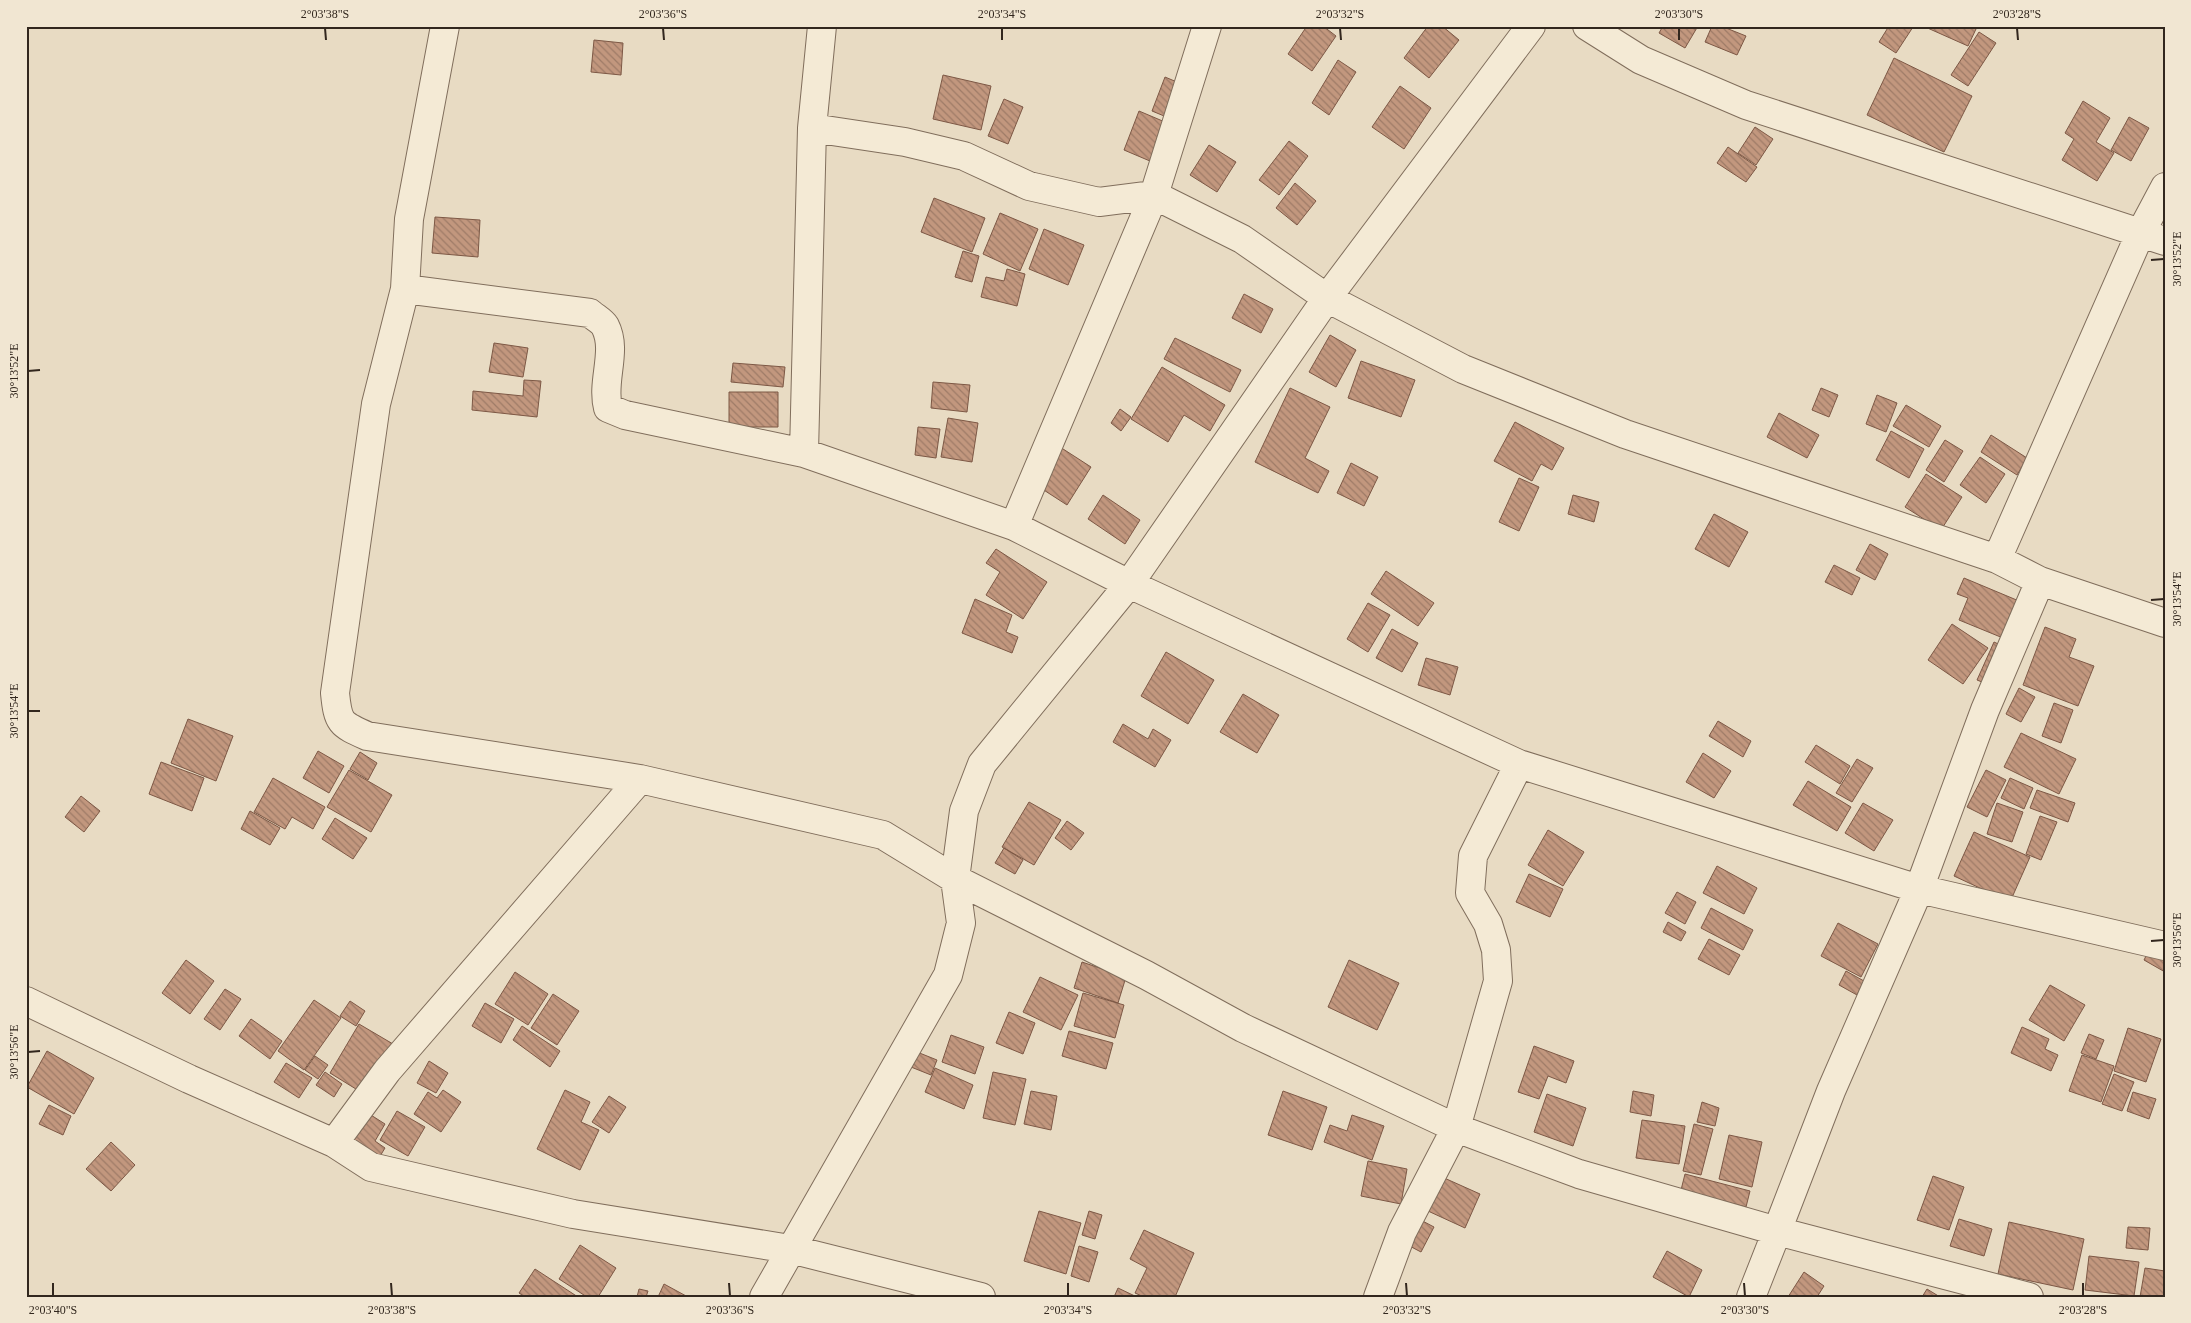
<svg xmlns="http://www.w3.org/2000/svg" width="2191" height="1323" font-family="Georgia,serif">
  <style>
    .building { fill: url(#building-back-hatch); stroke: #7d5845 }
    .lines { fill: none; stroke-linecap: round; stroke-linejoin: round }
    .minor-casing { stroke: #806e5c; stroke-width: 30 }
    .minor { stroke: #f4ead5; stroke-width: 28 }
    .ticks { fill: none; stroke: #32271e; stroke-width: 2 }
    .neatline { fill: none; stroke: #32271e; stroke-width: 2 }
    .ticks-label { font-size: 12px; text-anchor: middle; fill: #32271e }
  </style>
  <defs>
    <pattern id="building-back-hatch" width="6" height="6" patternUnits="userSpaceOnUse" patternTransform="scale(1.25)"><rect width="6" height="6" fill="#c2977e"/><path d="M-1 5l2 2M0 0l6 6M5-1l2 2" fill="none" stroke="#9e7b67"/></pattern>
  </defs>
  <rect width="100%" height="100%" fill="#e8dbc3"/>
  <path class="building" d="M1307,26H1323L1336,36L1312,71L1288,54Z
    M1428,26H1442L1459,40L1429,78L1404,58Z
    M1663,26H1698L1685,48L1659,33Z
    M1712,26H1721L1746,36L1737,55L1705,42Z
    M1889,26L1913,27L1896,53L1879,42Z
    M1923,26H1969L1976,29L1968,46Z
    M1979,32L1996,43L1968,86L1951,75Z
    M594,40L623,43L621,75L591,72Z
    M1894,58L1972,96L1944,152L1867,115Z
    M1338,60L1356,72L1329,115L1312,103Z
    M943,75L991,86L981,130L933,119Z
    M1165,77L1184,85L1169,118L1152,111Z
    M1400,86L1431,108L1404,149L1372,127Z
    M1004,99L1023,107L1008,144L988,136Z
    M2083,101L2110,118L2096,142L2114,153L2097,181L2062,160L2074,139L2065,133Z
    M1139,111L1172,125L1157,164L1124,150Z
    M2129,117L2149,128L2131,161L2111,150Z
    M1755,127L1773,139L1756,165L1738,153Z
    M1289,141L1308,156L1279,195L1259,180Z
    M1209,145L1236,162L1217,192L1190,175Z
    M1728,147L1757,167L1746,182L1717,163Z
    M1295,183L1316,201L1297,225L1276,208Z
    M934,198L985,218L972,252L921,232Z
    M1000,213L1038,229L1020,271L983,254Z
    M435,217L480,220L478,257L432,253Z
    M1044,229L1084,245L1068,285L1029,269Z
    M963,251L979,256L972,282L955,277Z
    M1007,269L1025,274L1017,306L981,297L986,277L1004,281Z
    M1244,294L1273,309L1261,333L1232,318Z
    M1330,335L1356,350L1336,387L1309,372Z
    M1175,338L1241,370L1230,392L1164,359Z
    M494,343L528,348L523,377L489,372Z
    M1361,361L1415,380L1401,417L1348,398Z
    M733,363L785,367L783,387L731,382Z
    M1162,367L1225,405L1210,431L1184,415L1168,442L1131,419Z
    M524,380L541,381L537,417L472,410L473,391L523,396Z
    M933,382L970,385L967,412L931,408Z
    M1290,388L1330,407L1305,458L1329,471L1318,493L1255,462Z
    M1821,388L1838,395L1829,417L1812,410Z
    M729,392H778V427H729Z
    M1877,395L1897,403L1886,432L1866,424Z
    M1906,405L1941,426L1929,447L1893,426Z
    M1120,409L1131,417L1121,431L1111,423Z
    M1779,413L1819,435L1807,458L1767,437Z
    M948,418L978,423L972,462L941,457Z
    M1515,422L1564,448L1552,470L1541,464L1532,481L1494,461Z
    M918,427L940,429L936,458L915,455Z
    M1891,431L1924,449L1909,478L1876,460Z
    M1991,435L2027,458L2017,475L1981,452Z
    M1945,440L1963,451L1944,482L1926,470Z
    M1060,447L1091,467L1067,505L1036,485Z
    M1980,457L2005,474L1986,503L1960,485Z
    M1351,463L1378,477L1364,506L1337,493Z
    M1926,474L1962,497L1941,530L1905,507Z
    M1519,478L1539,487L1519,531L1499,522Z
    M1103,495L1140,520L1125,544L1088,519Z
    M1573,495L1599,502L1594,522L1568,514Z
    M1714,514L1748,532L1729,567L1695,549Z
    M1870,544L1888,554L1875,580L1856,570Z
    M996,549L1047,582L1023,619L986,595L1000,572L986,563Z
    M1834,565L1860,578L1852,595L1825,582Z
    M1386,571L1434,603L1418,626L1371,594Z
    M1964,578L2019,601L2003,638L1959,620L1968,598L1957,594Z
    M975,599L1012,615L1006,632L1018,637L1012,653L962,633Z
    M1368,603L1390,615L1368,652L1347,639Z
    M1952,624L1988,648L1963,684L1928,660Z
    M2045,627L2076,639L2069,657L2094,666L2078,706L2023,685Z
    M1392,629L1418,643L1402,672L1376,658Z
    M1994,642L2009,649L1992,686L1977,680Z
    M1166,652L1214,680L1188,724L1141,696Z
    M1426,658L1458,667L1450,695L1418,685Z
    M2019,688L2035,697L2021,722L2006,714Z
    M1243,694L1279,715L1257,753L1220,732Z
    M2054,703L2073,710L2061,743L2042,736Z
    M188,719L233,736L216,781L171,763Z
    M1718,721L1751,741L1743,757L1709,736Z
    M1123,724L1148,739L1153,729L1171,740L1155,767L1113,742Z
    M2021,733L2076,759L2059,794L2004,767Z
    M1816,745L1850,766L1840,784L1805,762Z
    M318,751L344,766L329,793L303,778Z
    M360,752L377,763L368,780L350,769Z
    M1703,753L1731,771L1714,798L1686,782Z
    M1857,759L1873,768L1852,802L1836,793Z
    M161,762L204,778L192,811L149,794Z
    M349,770L392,795L371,832L327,807Z
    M1986,770L2006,780L1987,817L1967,807Z
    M273,778L325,807L313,829L292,817L285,829L254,812Z
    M2010,778L2033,788L2024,809L2001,798Z
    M1808,781L1851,807L1837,831L1793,805Z
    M2037,790L2075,803L2068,822L2030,808Z
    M81,796L100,811L84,832L65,817Z
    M1029,802L1061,820L1034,865L1002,847Z
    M1863,803L1893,820L1874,851L1845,833Z
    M1997,803L2023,812L2012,842L1987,834Z
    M250,811L280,828L270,845L241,829Z
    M2040,816L2057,822L2041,860L2026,854Z
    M335,818L367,838L353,859L322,839Z
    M1067,821L1084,833L1071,850L1055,838Z
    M1548,830L1584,852L1563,886L1528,865Z
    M1974,832L2030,857L2010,902L1954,876Z
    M1004,848L1023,860L1015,874L995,863Z
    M1717,866L1757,888L1744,914L1703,893Z
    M1529,874L1563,889L1550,917L1516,902Z
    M1677,892L1696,902L1685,924L1665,913Z
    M1711,908L1753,930L1743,950L1701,928Z
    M1668,922L1686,932L1681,941L1663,932Z
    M1838,923L1878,944L1861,977L1821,956Z
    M1709,939L1740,955L1729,975L1698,959Z
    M2151,946L2165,953V972L2144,960Z
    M186,960L214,981L190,1014L162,993Z
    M1349,960L1399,983L1377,1030L1328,1007Z
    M1082,962L1126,977L1118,1003L1074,988Z
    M1846,971L1864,981L1857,995L1839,985Z
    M515,972L548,994L528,1025L495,1004Z
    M1040,977L1078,995L1061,1030L1023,1012Z
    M2050,985L2085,1005L2064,1041L2029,1020Z
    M225,989L241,999L220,1030L204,1019Z
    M1083,993L1124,1005L1115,1038L1074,1026Z
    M553,994L579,1011L557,1045L531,1028Z
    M314,1000L341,1018L304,1070L278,1051Z
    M350,1001L365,1011L356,1026L340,1016Z
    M485,1003L514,1019L501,1043L472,1026Z
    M1009,1012L1035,1023L1023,1054L996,1043Z
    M251,1019L282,1041L270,1059L239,1036Z
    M359,1024L393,1044L364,1094L330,1073Z
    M522,1026L560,1051L550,1067L513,1040Z
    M2022,1027L2049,1039L2045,1049L2058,1055L2051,1071L2011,1053Z
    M2128,1028L2161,1039L2146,1082L2114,1071Z
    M1069,1031L1113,1043L1106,1069L1062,1056Z
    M2089,1034L2104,1040L2096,1059L2081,1053Z
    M951,1035L984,1047L975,1074L942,1062Z
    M1534,1046L1574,1061L1566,1083L1548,1076L1539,1099L1518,1092Z
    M47,1051L94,1078L74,1114L27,1087Z
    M917,1052L937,1060L931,1075L911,1067Z
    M2082,1055L2114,1066L2101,1102L2069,1091Z
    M315,1056L328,1065L318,1079L305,1070Z
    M429,1061L448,1073L436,1093L417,1083Z
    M286,1063L312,1078L299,1098L274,1082Z
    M935,1068L973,1085L964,1109L925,1092Z
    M325,1072L342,1084L334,1097L316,1085Z
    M993,1072L1026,1079L1015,1125L983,1118Z
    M2114,1074L2134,1082L2122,1111L2102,1104Z
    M443,1090L461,1102L441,1132L414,1114L428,1092L437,1098Z
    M565,1090L590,1102L581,1122L599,1130L580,1170L537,1149Z
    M1031,1091L1057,1096L1051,1130L1024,1124Z
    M1283,1091L1327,1107L1312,1150L1268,1135Z
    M1633,1091L1654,1095L1651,1116L1630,1112Z
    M2133,1092L2156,1099L2149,1119L2127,1111Z
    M1547,1094L1586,1108L1573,1146L1534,1132Z
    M609,1096L626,1107L609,1133L592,1122Z
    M1702,1102L1719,1108L1715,1126L1697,1122Z
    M49,1105L71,1116L63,1135L39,1124Z
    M363,1110L385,1124L375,1141L385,1148L374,1166L341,1144Z
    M397,1111L425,1127L408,1156L380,1140Z
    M1352,1115L1384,1126L1372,1160L1324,1142L1330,1125L1347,1131Z
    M1642,1120L1685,1126L1679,1164L1636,1158Z
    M1694,1124L1713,1129L1701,1175L1683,1171Z
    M1729,1135L1762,1142L1752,1187L1719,1179Z
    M111,1142L135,1165L111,1191L86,1169Z
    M1368,1161L1407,1169L1401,1204L1361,1196Z
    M1685,1174L1750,1191L1746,1207L1681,1190Z
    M1933,1176L1964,1187L1949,1230L1917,1220Z
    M1442,1177L1480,1194L1465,1228L1428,1211Z
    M1039,1211L1081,1223L1066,1274L1024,1261Z
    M1089,1211L1102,1215L1095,1239L1082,1235Z
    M1415,1217L1434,1227L1421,1252L1402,1242Z
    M1959,1219L1992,1229L1984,1256L1950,1246Z
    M2009,1222L2084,1239L2073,1290L1998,1274Z
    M2128,1227L2150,1228L2148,1250L2126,1248Z
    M1144,1230L1194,1253L1175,1297H1144L1135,1293L1147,1268L1130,1259Z
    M580,1245L616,1268L598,1297H587L559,1279Z
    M1079,1246L1098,1252L1089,1282L1071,1276Z
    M1667,1251L1702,1270L1689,1297L1653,1277Z
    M2089,1256L2139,1262L2134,1296L2085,1290Z
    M2145,1268L2165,1271V1297H2140Z
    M535,1269L578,1297H525L519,1293Z
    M1804,1272L1824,1286L1817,1297H1788Z
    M664,1284L688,1297H658Z
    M1118,1288L1137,1297H1114Z
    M639,1289L648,1291L646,1297H637Z
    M1927,1289L1940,1297H1922Z"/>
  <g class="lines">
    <g class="minor-casing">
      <path id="minor" d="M445,26L409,219L405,289L590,313C594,317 602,321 605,326C618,351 601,381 608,408L625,415L804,453L1014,526L1129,584L1519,764L1919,889L2165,946
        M1587,26L1641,60L1746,105L2165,241
        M812,128L905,142L964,156L1029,186L1099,202L1154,195L1242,239L1327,298L1463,369L1625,434L1997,559L2040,581L2165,623
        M405,289L376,404L335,693C338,723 340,724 367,736L640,779L883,835L955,879L1146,975L1243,1028L1456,1128L1579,1174L1777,1231L1751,1297
        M804,453L812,128L822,26
        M1014,526L1154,195L1207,26
        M1997,559L2140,234L2165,187
        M640,779L387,1071L334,1143L371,1167L573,1214L790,1249L981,1297
        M26,1001L189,1079L334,1143
        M764,1297L948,975L961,923L955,879L964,811L982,764L1129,584L1327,298L1531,26
        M1378,1297L1402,1232L1456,1128L1498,981L1496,950L1488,924L1470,893L1473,856L1519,764
        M2029,1297L1777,1231L1831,1091L1919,889L1985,710L2040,581"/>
    </g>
    <use href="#minor" class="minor"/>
  </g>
  <path class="ticks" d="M325,28L326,40M663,28L664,40M1002,28V40M1340,28L1341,40M1679,28V40M2017,28L2018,40M2151,260L2164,259M28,371L40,370M2151,600L2164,599M28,711H40M2151,941L2164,940M28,1052L40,1051M53,1283V1296M391,1283L392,1296M729,1283L730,1296M1068,1283V1296M1406,1283L1407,1296M1744,1283L1745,1296M2083,1283V1296"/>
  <rect width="2191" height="1323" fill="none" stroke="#f1e6d2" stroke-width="55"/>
  <rect x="28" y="28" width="2136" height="1268" class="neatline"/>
  <g class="ticks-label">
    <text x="325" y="18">2°03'38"S</text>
    <text x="663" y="18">2°03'36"S</text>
    <text x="1002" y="18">2°03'34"S</text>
    <text x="1340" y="18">2°03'32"S</text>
    <text x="1679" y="18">2°03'30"S</text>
    <text x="2017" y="18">2°03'28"S</text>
    <text transform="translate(2177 259) rotate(-90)" y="4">30°13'52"E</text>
    <text transform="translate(14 371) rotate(-90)" y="4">30°13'52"E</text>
    <text transform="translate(2177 599) rotate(-90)" y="4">30°13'54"E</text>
    <text transform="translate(14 711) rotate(-90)" y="4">30°13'54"E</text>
    <text transform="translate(2177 940) rotate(-90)" y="4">30°13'56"E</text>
    <text transform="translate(14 1052) rotate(-90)" y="4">30°13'56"E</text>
    <text x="53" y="1314">2°03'40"S</text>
    <text x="392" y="1314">2°03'38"S</text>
    <text x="730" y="1314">2°03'36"S</text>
    <text x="1068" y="1314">2°03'34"S</text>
    <text x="1407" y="1314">2°03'32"S</text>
    <text x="1745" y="1314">2°03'30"S</text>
    <text x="2083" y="1314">2°03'28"S</text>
  </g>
</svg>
